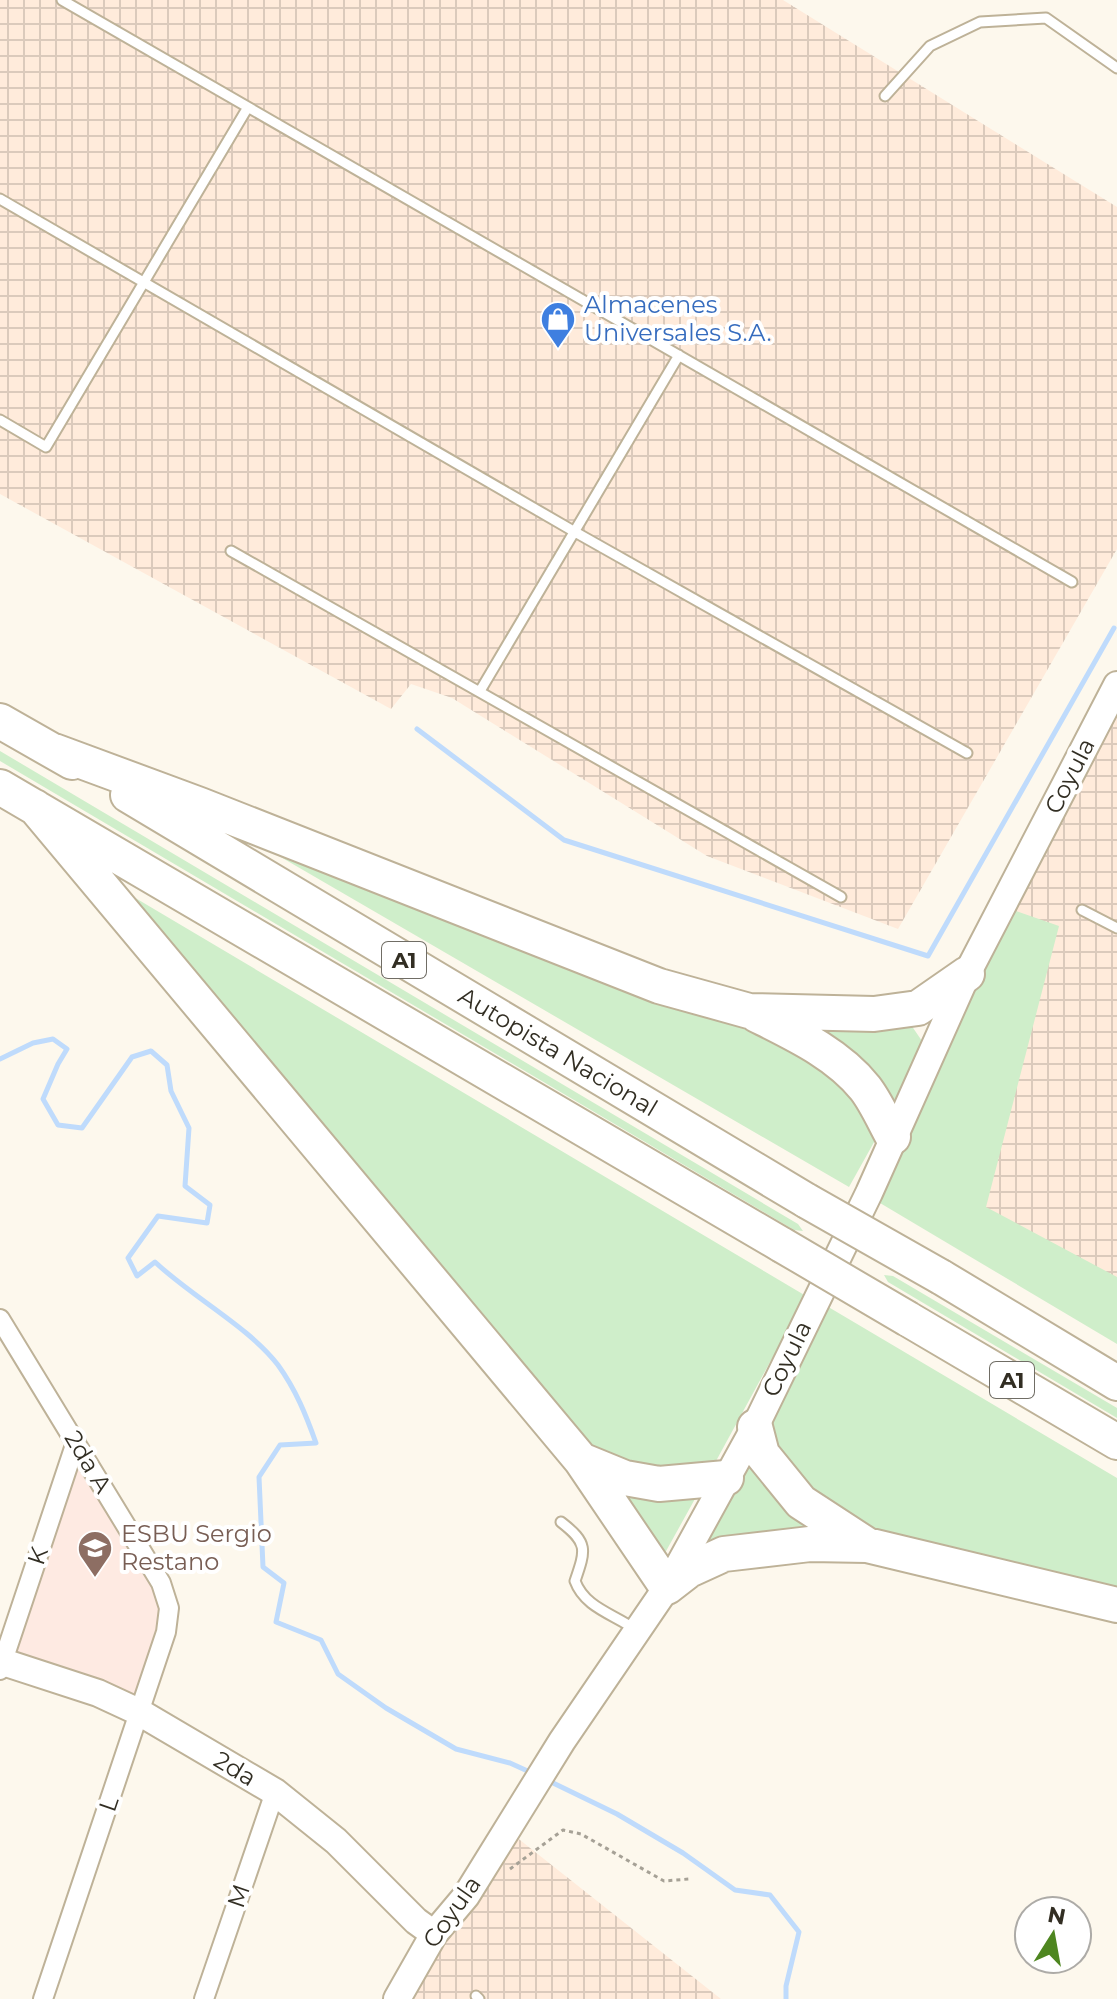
<svg xmlns="http://www.w3.org/2000/svg" width="1117" height="1999" font-family="Montserrat,sans-serif">
  <style>
    .industrial { fill: url(#industrial-grid) }
    .education { fill: #feeae2 }
    .green { fill: #cfeeca }
    .lines { fill: none; stroke-linecap: round; stroke-linejoin: round }
    .stream { stroke: #bfdbfc; stroke-width: 5 }
    .lane-casing { stroke: #beb298; stroke-width: 13 }
    .street-casing { stroke: #beb298; stroke-width: 22 }
    .secondary-casing { stroke: #beb298; stroke-width: 30 }
    .highway-casing { stroke: #beb298; stroke-width: 38 }
    .path { stroke: #a6a196; stroke-width: 3; stroke-dasharray: 4 4; stroke-linecap: butt }
    .lane { stroke: #fff; stroke-width: 9 }
    .street { stroke: #fff; stroke-width: 18 }
    .secondary { stroke: #fff; stroke-width: 26 }
    .highway { stroke: #fff; stroke-width: 34 }
    .highway-bridge-casing { stroke: #beb298; stroke-width: 38; stroke-linecap: butt }
    .highway-bridge { stroke: #fff; stroke-width: 34 }
    .labels { text-anchor: middle; stroke-width: 8; stroke-linejoin: round; paint-order: stroke }
    .shield { fill: #fff; stroke: #706d65; stroke-width: 2 }
    .shield-label { font-size: 22px; font-weight: bold; fill: #322e23 }
    .shop-label { font-size: 24px; fill: #366cbe; stroke: #fff; text-anchor: start }
    .street-label { font-size: 24px; fill: #322e23; stroke: #fff }
    .education-label { font-size: 24px; fill: #785e54; stroke: #fff; text-anchor: start }
  </style>
  <defs>
    <pattern id="industrial-grid" width="8" height="8" patternUnits="userSpaceOnUse" patternTransform="scale(2)"><rect width="8" height="8" fill="#ffebdb"/><path d="M0 4h8M4 0v8" fill="none" stroke="#dbcabc"/></pattern>
  </defs>
  <rect width="100%" height="100%" fill="#fdf8ed"/>
  <path class="industrial" d="M0,0H783L1117,207V549L898,929L707,856L452,698L411,684L391,709L0,494Z
    M1117,685V1278L920,1173L967,974Z
    M506,1829L721,1999H397Z"/>
  <path class="education" d="M80,1460L151,1582L159,1604V1623L135,1697L16,1653Z"/>
  <path class="green" d="M0,751L798,1224L803,1231L794,1230L0,761Z
    M234,830L746,1021L839,1079L878,1135L849,1187Z
    M132,896L806,1296L716,1461L692,1473L676,1476L585,1449Z
    M1010,909L1059,926L986,1207L1117,1277V1344L880,1203Z
    M791,1019H907L922,1041L894,1114Z
    M884,1275L893,1276L1117,1408V1418L888,1282Z
    M825,1305L1117,1478V1599L861,1531L804,1491L763,1421Z
    M752,1446L835,1537L688,1562Z
    M611,1481L701,1488L660,1562Z"/>
  <g class="lines">
    <path class="stream" d="M417,729L564,840L928,956L1114,628
      M0,1059L33,1043L53,1039L67,1049L58,1064L43,1099L58,1125L82,1128L132,1057L151,1051L167,1065L171,1091L189,1128L185,1186L210,1205L207,1223L158,1216L128,1258L137,1276L155,1262C192,1297 249,1327 278,1365C296,1390 306,1415 316,1443L280,1445L259,1477L263,1567L284,1583L276,1622L321,1640L338,1674L386,1708L456,1749L510,1763L532,1773
      M549,1781L617,1814L683,1853L735,1890L770,1895L799,1932L786,1986V1999"/>
    <g class="lane-casing">
      <path id="lane" d="M62,0L1072,582
        M885,96L930,46L980,22L1046,18L1117,68
        M0,199L575,532L967,753
        M0,420L46,447L248,107
        M231,551L841,897
        M480,691L679,355
        M1082,910L1117,928
        M561,1522C588,1543 586,1549 575,1581C585,1608 614,1614 636,1630
        M476,1996L479,1999"/>
    </g>
    <g class="street-casing">
      <path id="street" d="M0,1319L161,1583L169,1608L166,1632L43,1999
        M0,1670L76,1442
        M204,1999L275,1792"/>
    </g>
    <g class="secondary-casing">
      <path id="secondary" d="M0,1661L98,1693L139,1712L275,1792L336,1841L416,1921L434,1934
        M397,1999L434,1934L466,1896L562,1741L667,1587L755,1427L869,1193L967,974L1117,685"/>
    </g>
    <g class="highway-casing">
      <path id="highway" d="M0,721L72,762
        M54,751L200,805L659,986L749,1011L874,1014L918,1008L967,974
        M0,787L782,1245
        M128,795L807,1201
        M35,807L581,1460L667,1587L689,1570L724,1554L810,1544L867,1545L1117,1605
        M757,1015C795,1034 838,1054 865,1088C876,1102 884,1121 893,1137
        M941,1277L1117,1383
        M908,1319L1117,1442
        M755,1427L762,1454L801,1502L867,1545
        M581,1460L625,1478L659,1484L726,1478"/>
    </g>
    <path class="path" d="M510,1869L563,1830L581,1834L664,1881L689,1879"/>
    <use href="#lane" class="lane"/>
    <use href="#street" class="street"/>
    <use href="#secondary" class="secondary"/>
    <use href="#highway" class="highway"/>
    <g class="highway-bridge-casing">
      <path id="highway-bridge" d="M807,1201L941,1277
        M782,1245L908,1319"/>
    </g>
    <use href="#highway-bridge" class="highway-bridge"/>
  </g>
  <defs>
    <g id="shop-pin" transform="scale(1.8)"><path d="M0 17L-7.5 6A9.5 9.5 0 1 1 7.5 6Z" fill="#3f7fe0" stroke="#fff"/><path d="M-5-2.5h2.3a2.7 3.5 0 0 1 5.4 0H5L5.5 6h-11ZM-1.5-2.5h3a1.5 2.3 0 0 0-3 0Z" fill="#fff"/></g>
    <g id="school-pin" transform="scale(1.8)"><path d="M0 17L-7.5 6A9.5 9.5 0 1 1 7.5 6Z" fill="#8d6e63" stroke="#fff"/><path d="M0-5L7-2L0 1L-7-2ZM-4 1L0 2.5L4 1V4Q0 6-4 4Z" fill="#fff"/></g>
  </defs>
  <g fill-rule="evenodd">
    <use href="#shop-pin" x="558" y="319"/>
    <use href="#school-pin" x="95" y="1548"/>
  </g>
  <g class="labels">
    <g class="shield">
      <rect x="382" y="942" width="44" height="36" rx="6"/>
      <rect x="990" y="1362" width="44" height="36" rx="6"/>
    </g>
    <g class="shield-label">
      <text x="404" y="968">A1</text>
      <text x="1012" y="1388">A1</text>
    </g>
    <g class="shop-label">
      <text x="584" y="313">Almacenes<tspan x="584" dy="28">Universales S.A.</tspan></text>
    </g>
    <g class="street-label">
      <text transform="translate(1070 776) rotate(-63)" y="8">Coyula</text>
      <text transform="translate(558 1052) rotate(31)" y="8">Autopista Nacional</text>
      <text transform="translate(787 1359) rotate(-64)" y="8">Coyula</text>
      <text transform="translate(88 1462) rotate(59)" y="8">2da A</text>
      <text transform="translate(38 1556) rotate(-72)" y="8">K</text>
      <text transform="translate(235 1769) rotate(31)" y="8">2da</text>
      <text transform="translate(109 1804) rotate(-71)" y="8">L</text>
      <text transform="translate(239 1896) rotate(-71)" y="8">M</text>
      <text transform="translate(452 1912) rotate(-55)" y="8">Coyula</text>
    </g>
    <g class="education-label">
      <text x="121" y="1542">ESBU Sergio<tspan x="121" dy="28">Restano</tspan></text>
    </g>
  </g>
  <g transform="translate(1053 1935) rotate(11)"><circle r="38" fill="#ffffff" stroke="#adaba7" stroke-width="2"/>
  <path d="M0-6L14 30L0 20L-14 30Z" fill="#4e8620"/>
  <text y="-12" font-size="22" font-weight="bold" text-anchor="middle" fill="#322e23">N</text>
  </g>
</svg>
